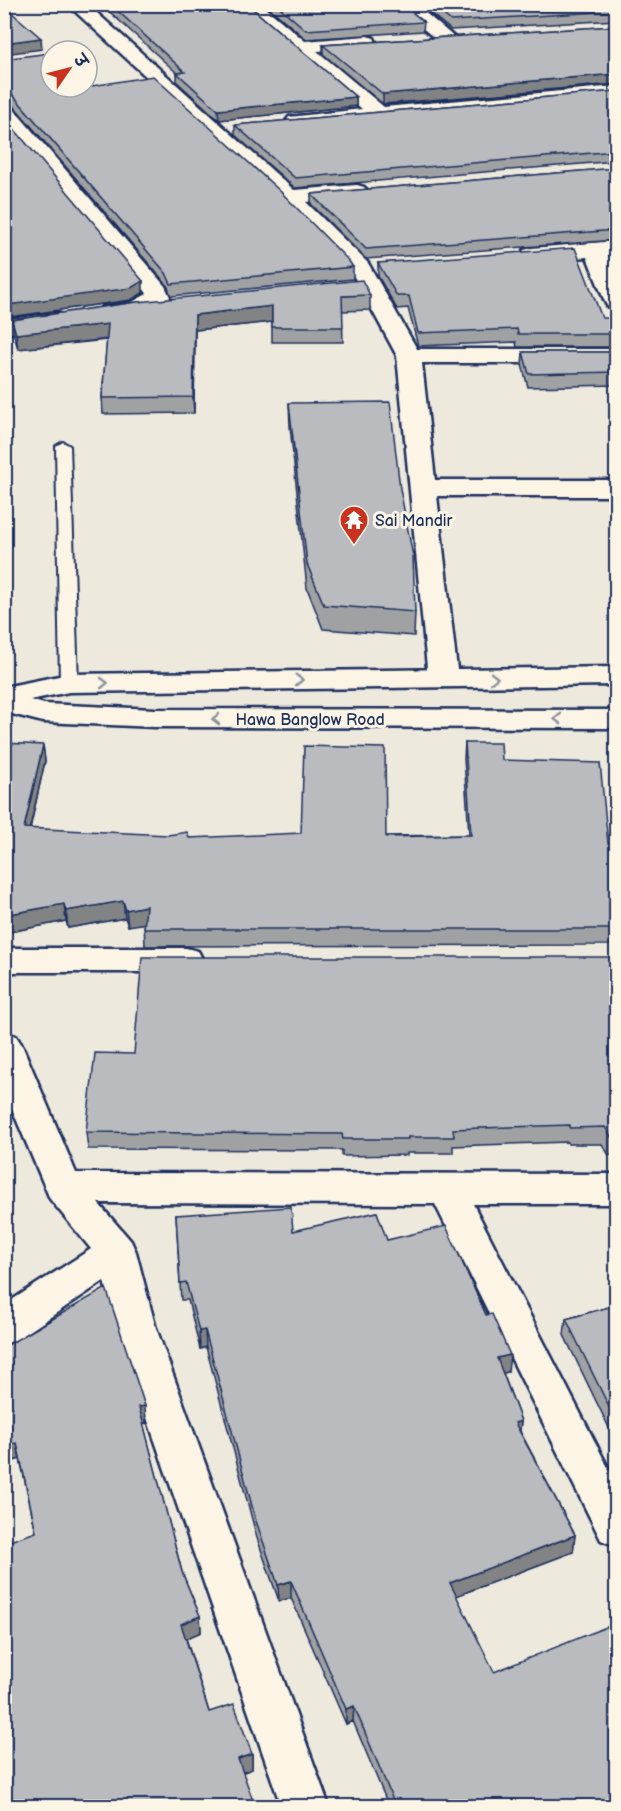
<svg xmlns="http://www.w3.org/2000/svg" width="621" height="1811" font-family="'Balsamiq Sans','Playpen Sans Deva',sans-serif">
  <style>
    .lines { fill: none; stroke-linecap: round; stroke-linejoin: round }
    .service-casing { stroke: #1b2f5e; stroke-width: 4 }
    .minor-casing { stroke: #1b2f5e; stroke-width: 5 }
    .tertiary-casing { stroke: #1b2f5e; stroke-width: 5 }
    .service { fill: #fcf5e5; fill-rule: evenodd }
    .minor { fill: #fcf5e5; fill-rule: evenodd }
    .tertiary { fill: #fcf5e5; fill-rule: evenodd }
    .wall { fill: #a0a1a3; stroke: #1b2f5e; stroke-width: 1.5 }
    .shaded-wall { fill: #828385; stroke: #1b2f5e; stroke-width: 1.5 }
    .building { fill: #babbbe; stroke: #1b2f5e; stroke-width: 1.5 }
    .oneway { stroke: #8c92a2 }
    .labels { text-anchor: middle; stroke-width: 6; stroke-linejoin: round; paint-order: stroke }
    .poi-label { font-size: 16px; fill: #1b2f5e; stroke: #fcf5e5; text-anchor: start }
    .street-label { font-size: 16px; fill: #1b2f5e; stroke: #fcf5e5 }
  </style>
  <rect width="100%" height="100%" fill="#eee9dd"/>
  <filter id="ink" filterUnits="userSpaceOnUse"><feTurbulence type="fractalNoise" baseFrequency=".0167" numOctaves="2"/><feDisplacementMap in="SourceGraphic" scale="12" xChannelSelector="R" yChannelSelector="G"/><feConvolveMatrix kernelMatrix="1 2 1 2 8 2 1 2 1" color-interpolation-filters="sRGB"/></filter>
  <g filter="url(#ink)">
    <g class="lines">
      <g class="service-casing">
        <path id="service" d="M63,442L70,446L78,683L75,687H63L60,683L56,446Z"/>
      </g>
      <g class="minor-casing">
        <path id="minor" d="M67,4H87L294,190L357,185L364,187L368,191L364,195L306,202L368,263L417,349H616V363H422L435,480H616V496H437L458,678L453,684L443,687L433,684L428,678L397,356L351,271L282,201Z
          M240,4H261L305,41L367,36L374,38L376,42L374,46L367,48L317,51L384,107L616,86V98L296,127L289,125L286,121L289,117L362,109Z
          M394,4H415L455,38L453,42H439Z
          M4,104L11,106L165,286L170,297C158,315 121,322 102,317L98,312L102,307L132,302L147,294L146,292L4,123Z
          M616,241V254L608,255L616,275V309L608,307L605,302L587,257L532,262L524,260L521,255L524,250L532,248Z
          M56,313L64,315L68,320L64,325L4,334V320Z
          M4,948H186L198,951L203,960L198,969L186,972H4Z
          M4,1032L16,1036L22,1045L76,1173L616,1174V1204H473L616,1483V1546L601,1540L435,1204L98,1203L131,1241L136,1252L155,1325L329,1806H281L115,1325L104,1281L18,1339L4,1344V1305L91,1249L50,1199L4,1090Z"/>
      </g>
      <g class="tertiary-casing">
        <path id="tertiary" d="M616,667V685L69,692L30,700L44,704L155,709L616,710V728L155,727L43,722L4,712V687L69,674Z"/>
      </g>
      <use href="#service" class="service"/>
      <use href="#minor" class="minor"/>
      <use href="#tertiary" class="tertiary"/>
    </g>
    <path class="wall" d="M101,4H247L356,97V106L219,120L177,82V73Z
      M265,4H402L424,22L423,31L306,39Z
      M419,4H616V20L451,30Z
      M616,26V84L383,104L323,54V45Z
      M4,59L92,86L353,267V279L171,296L167,285L13,105L4,103Z
      M616,91V161L295,188L235,135V125Z
      M4,117L143,293L131,300L9,317L4,299Z
      M616,168V240L366,259L311,204V194Z
      M378,263L602,318L616,334V347H517L516,342L418,346L408,308L397,309L378,276Z
      M370,295V310L342,311L343,342H272V322L195,330L194,413L103,414L102,398L107,340L18,349L14,335L12,320L137,302Z
      M523,352H616V385L528,387L522,365Z
      M289,403L415,612L414,636L323,629L307,588L290,426Z
      M465,743L502,760L608,843H616V945L145,946L144,923L128,926L125,918L68,928L66,921L4,933L43,745L45,761L30,829L189,838L469,835L464,759Z
      M616,957V1155H609L602,1144H568V1142L453,1146V1153H407V1155L342,1156V1150L88,1149L86,1132L134,1054Z
      M176,1215L293,1231L387,1240L508,1372L503,1373L521,1421L520,1431L575,1535L573,1552L456,1596L494,1672L616,1806H378V1805L387,1802L353,1721L346,1724L291,1598L279,1601L257,1538L206,1347L200,1349L188,1300H181Z
      M616,1305V1438H614L564,1335L566,1319Z
      M4,1347L146,1423L143,1424L182,1572L200,1616L201,1632L186,1638L209,1712L252,1754V1769L243,1772L36,1532L20,1459L10,1462L4,1446Z"/>
    <path class="shaded-wall" d="M41,38L42,49L4,54V43Z
      M616,74V84L383,104V94Z
      M356,97V106L219,120L218,110Z
      M143,281V293L131,300L9,317L8,305Z
      M272,306V322L195,330L194,413L193,397L195,315Z
      M108,324L109,339L18,349L16,334Z
      M43,745L45,761L26,845L24,828Z
      M123,901L125,918L68,928L66,911Z
      M64,904L66,921L4,933V915Z
      M146,906L147,923L128,926L126,910Z
      M205,1330L206,1347L200,1349L199,1331Z
      M510,1355L508,1372L495,1375L497,1358Z
      M145,1406L146,1423L141,1424L139,1407Z
      M521,1421L519,1438L515,1423Z
      M616,1426V1438H614Z
      M17,1443L20,1459L10,1462L7,1445Z
      M575,1535L573,1552L448,1599L450,1583Z
      M291,1581V1598L279,1601L278,1585Z
      M200,1616L201,1632L183,1640L181,1624Z
      M354,1706L353,1721L346,1724V1709Z
      M252,1754V1769L239,1774L238,1759Z"/>
    <path class="building" d="M110,4H247L356,97L218,110L177,73L185,72Z
      M276,4H402L424,22L306,30Z
      M431,4H616V11L451,21Z
      M4,6L41,38L4,43Z
      M616,26V74L383,94L323,45Z
      M51,52V87H87V80L92,86L153,76L280,191L349,261L353,267L171,284L166,273L12,94L4,92V59L50,53Z
      M616,91V151L295,178L235,125Z
      M4,117L143,281L131,288L8,305L4,292Z
      M616,168V230L366,249L311,194Z
      M575,248L602,318H616V334H518L517,329L418,333L409,296H397L378,263Z
      M362,280L370,295L342,296L343,327H272V306L195,315L193,397L102,398L108,324L16,334L12,320L137,302Z
      M523,352H616V372L529,374Z
      M390,402L400,489L413,556L415,612L324,605L307,564L289,403Z
      M4,743L43,745L24,828L168,835L187,832L189,838L301,833L304,746L385,748L386,837L471,835L465,743H501L502,760L600,763L608,843H616V929H144L146,906L126,910L123,901L66,911L64,904L4,915Z
      M142,957H616V1138H612L605,1127L570,1128V1125L453,1129L454,1137H408V1139H343L342,1134L86,1132L95,1053L134,1054Z
      M291,1207L293,1231L377,1212L387,1240L446,1226L486,1315L492,1314L510,1355L497,1358L521,1421L515,1423L575,1535L450,1583L494,1672L616,1623V1806H379L378,1805L393,1800L354,1706L346,1709L291,1581L278,1585L256,1521L205,1330L199,1331L186,1282L180,1283L176,1215Z
      M106,1288L145,1406L139,1407L182,1572L200,1616L181,1624L209,1712L234,1704L252,1754L238,1759L255,1806H4V1543L36,1532L17,1443L7,1445L4,1438V1347Z
      M616,1305V1421L566,1319Z"/>
    <defs><path id="oneway-chevron" d="M-2-3.5L2.5 0L-2 3.5" fill="none" stroke-width="1.6" stroke-linecap="round" stroke-linejoin="round" transform="scale(1.5)"/></defs>
    <g class="oneway">
      <use href="#oneway-chevron" transform="translate(494 678) rotate(-1)"/>
      <use href="#oneway-chevron" transform="translate(299 680) rotate(-1)"/>
      <use href="#oneway-chevron" transform="translate(104 683) rotate(-1)"/>
      <use href="#oneway-chevron" transform="translate(216 719) rotate(-180)"/>
      <use href="#oneway-chevron" transform="translate(558 719) rotate(180)"/>
    </g>
  </g>
  <defs>
    <g id="temple-pin" transform="scale(1.5)"><path d="M0 17L-7.5 6A9.5 9.5 0 1 1 7.5 6Z" fill="#c8321e" stroke="#fcf5e5"/><path d="M0-6L5-2H3V0L6.5 2.5H4V6H1.5V3h-3V6H-4V2.5H-6.5L-3 0V-2H-5Z" fill="#fff"/></g>
  </defs>
  <g fill-rule="evenodd">
    <use href="#temple-pin" x="354" y="520"/>
  </g>
  <g class="labels">
    <g class="poi-label">
      <text x="375" y="526">Sai Mandir</text>
    </g>
    <g class="street-label">
      <text x="310" y="725">Hawa Banglow Road</text>
    </g>
  </g>
  <rect width="621" height="1811" fill="none" stroke="#fcf5e5" stroke-width="24"/>
  <rect x="12" y="12" width="597" height="1787" fill="none" stroke="#1b2f5e" stroke-width="2" filter="url(#ink)"/>
  <g transform="translate(69 69) rotate(55)"><circle r="28" fill="#fcf5e5" stroke="#a2a6af" stroke-width="1.5"/>
  <path d="M0-4.5L10 22L0 15L-10 22Z" fill="#c8321e"/>
  <text y="-9" font-size="16" font-weight="bold" text-anchor="middle" fill="#1b2f5e">उ</text>
  </g>
</svg>
